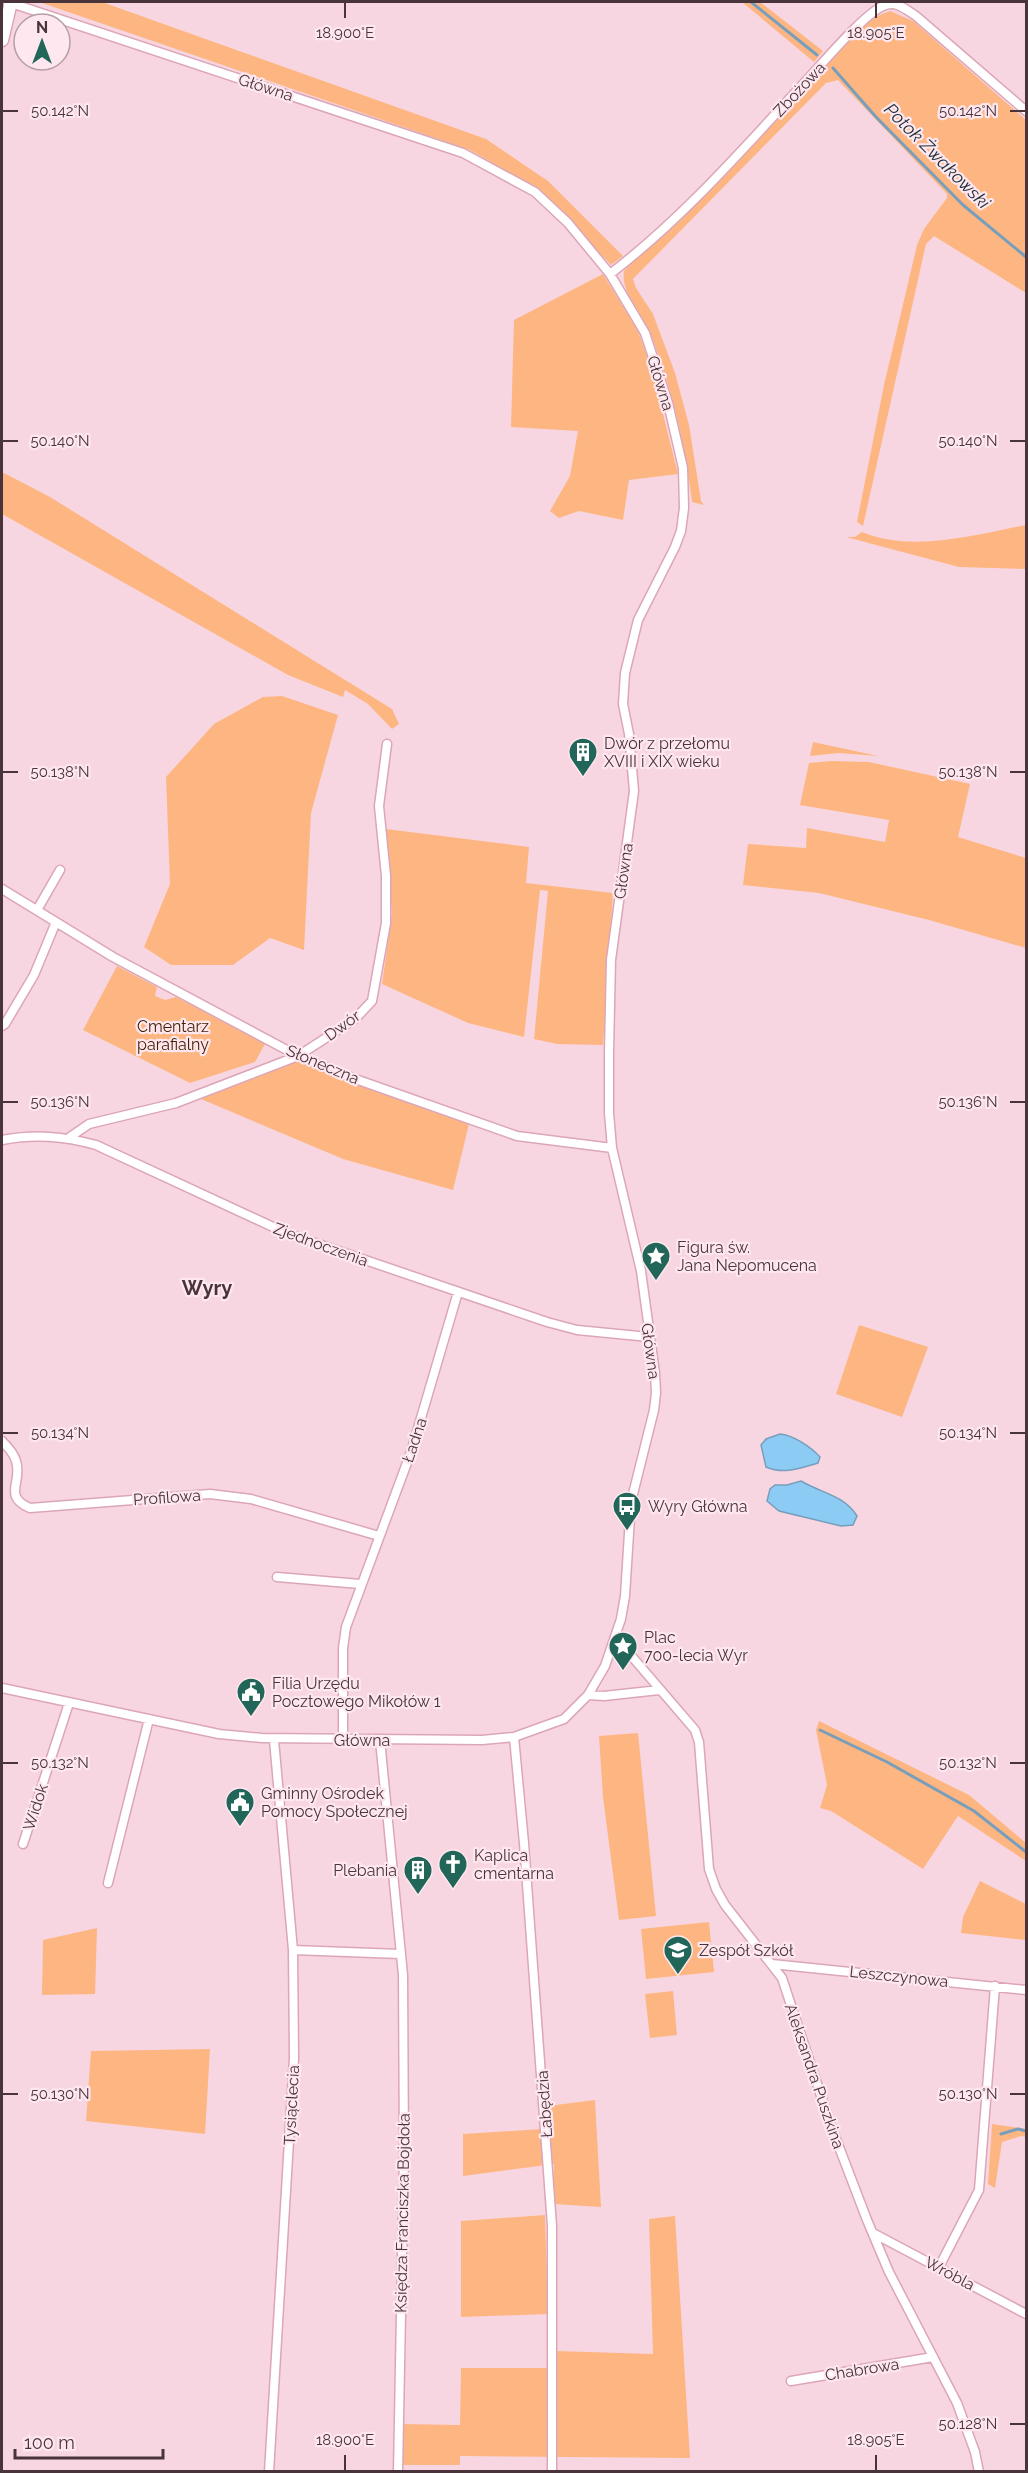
<svg xmlns="http://www.w3.org/2000/svg" width="1028" height="2473" font-family="Raleway,sans-serif">
  <style>
    .green { fill: #fdb681 }
    .water { fill: #8ccbf4; stroke: #789ebc; stroke-width: 1.5 }
    .lines { fill: none; stroke-linecap: round; stroke-linejoin: round }
    .stream { stroke: #789ebc; stroke-width: 3 }
    .minor-casing { stroke: #dca6b8; stroke-width: 11 }
    .secondary-casing { stroke: #dca6b8; stroke-width: 15 }
    .minor { stroke: #fff; stroke-width: 8 }
    .secondary { stroke: #fff; stroke-width: 12 }
    .ticks { fill: none; stroke: #4a343b; stroke-width: 2 }
    .labels { text-anchor: middle; stroke-width: 4.5; stroke-linejoin: round; paint-order: stroke }
    .street-label { font-size: 16px; fill: #4a343b; stroke: #fee7ee }
    .poi-label { font-size: 16px; fill: #4a343b; stroke: #fee7ee; text-anchor: start }
    .park-label { font-size: 16px; fill: #421e00; stroke: #fee7ee }
    .water-label { font-size: 18px; font-style: italic; fill: #192d39; stroke: #fee7ee }
    .quarter-label { font-size: 20px; font-weight: bold; fill: #4a343b; stroke: #fee7ee }
    .ticks-label { font-size: 15px; text-anchor: middle; fill: #4a343b; stroke: #fee7ee; stroke-width: 4.5; stroke-linejoin: round; paint-order: stroke }
  </style>
  <rect width="100%" height="100%" fill="#f8d6e1"/>
  <path class="green" d="M39,2H102L486,139L548,181L623,256L611,265L537,188L470,150Z
    M742,2H760L823,51L814,62Z
    M890,11L913,21L1026,120V293L934,236L926,244L863,526L857,522L884,385L917,245L924,229L947,198V194L838,80L826,83L633,279L636,288L653,314L675,373L689,425L701,501L704,505L692,502C686,454 677,409 661,363C657,352 654,340 648,329C639,311 621,292 624,271L872,18Z
    M603,274L638,331L652,370L678,474L629,480L623,520L579,511L559,518L550,511L570,476L578,431L511,427L514,320Z
    M2,472L50,497L392,709L399,724L392,729L368,704L345,690L343,697L288,675L2,514Z
    M1026,525V569L959,567L846,537H855L862,532C913,553 974,535 1026,525Z
    M282,696L338,715L311,813L304,950L270,938L233,965H171L144,947L170,884L166,777L214,724L263,697Z
    M813,742L878,756L839,753L810,756Z
    M831,761L869,762L970,784L958,837L1026,858V948L929,920L819,893L743,885L748,844L806,848L807,828L885,842L889,820L800,805L809,763Z
    M386,829L529,847L526,883L613,893L603,1045L557,1044L534,1039L548,891L540,890L524,1037L468,1023L382,984L392,914Z
    M117,966L157,987L155,996L165,1000L176,997L265,1044L255,1062L190,1083L83,1030Z
    M299,1059L374,1090L469,1124L453,1190L343,1159L201,1099Z
    M859,1325L928,1347L902,1417L836,1394Z
    M819,1721L969,1795L1026,1843V1861L958,1816L923,1869L831,1811L820,1808L827,1785L816,1730Z
    M638,1733L656,1916L619,1920L603,1797L599,1736Z
    M980,1881L1026,1904V1940L961,1933L963,1917Z
    M709,1922L714,1972L646,1979L641,1929Z
    M97,1928L95,1994L42,1995L43,1940Z
    M673,1991L677,2035L650,2038L645,1994Z
    M210,2049L205,2134L86,2121L91,2051Z
    M595,2100L601,2207L554,2204V2164L463,2176V2134L542,2129L548,2106Z
    M992,2124L1026,2129V2137L1021,2136L1002,2142L995,2188L988,2184Z
    M545,2215L548,2314L461,2317V2221Z
    M675,2216L690,2458L460,2456V2465H403L402,2424L460,2425L461,2368H546L555,2351L653,2354L649,2219Z"/>
  <path class="water" d="M780,1434C793,1435 811,1447 820,1457L818,1463C800,1468 784,1475 766,1467L761,1445L766,1439Z
    M801,1481C821,1493 844,1495 857,1516L853,1525L841,1526L779,1511L767,1501L770,1489L775,1485H787Z"/>
  <g class="lines">
    <path class="stream" d="M751,2L817,55
      M833,68L876,117L963,205L1026,257
      M820,1730L887,1762L974,1811L1026,1852
      M1001,2134L1018,2129L1026,2131"/>
    <g class="minor-casing">
      <path id="minor" d="M610,274C682,219 743,149 805,82C821,65 864,14 883,6C896,0 905,9 916,16L1026,111
        M2,889L113,957L298,1056L361,1081L517,1136L612,1148
        M37,910L60,870
        M2,1026L5,1024L34,975L56,922
        M70,1137L89,1124L176,1103L298,1056L355,1019L372,1001L386,923V876L379,806L387,744
        M2,1140C35,1134 63,1136 96,1145L286,1233L547,1322L577,1330L649,1337
        M2,1441C7,1446 14,1453 16,1461C23,1482 2,1496 30,1508L210,1494L251,1499L379,1536
        M277,1577L360,1584
        M616,1638L695,1730L699,1742L709,1869L716,1889L725,1905L782,1978L831,2126L867,2220L889,2272L957,2403L975,2452L979,2472
        M2,1688L219,1734L262,1738L482,1740L514,1737L564,1719L588,1695L605,1666L621,1619L625,1596L631,1502L654,1410L656,1393L655,1373L641,1271L612,1148L609,1113V1052L611,960L634,791L629,734L623,704L625,673L638,620L675,547L681,531L684,508L683,468L668,403L645,333L610,274L568,223L535,192L463,153L8,2
        M588,1695L604,1696L659,1690
        M514,1737L524,1843L552,2226V2472
        M343,1740V1648L346,1627L411,1452L458,1292
        M380,1740L403,1975L404,2154L398,2472
        M23,1844L69,1703
        M108,1883L149,1719
        M293,1950L400,1954
        M772,1964L1026,1990
        M873,2233L1026,2314
        M939,2267L979,2190L995,1986
        M791,2381L933,2357
        M269,2472L294,2058L293,1950L274,1740"/>
    </g>
    <g class="secondary-casing">
      <path id="secondary" d="M2,40L11,2"/>
    </g>
    <use href="#minor" class="minor"/>
    <use href="#secondary" class="secondary"/>
  </g>
  <path class="ticks" d="M345,3V18M876,3V18M3,111H18M1010,111H1025M3,441H18M1010,441H1025M3,772H18M1010,772H1025M3,1102H18M1010,1102H1025M3,1433H18M1010,1433H1025M3,1763H18M1010,1763H1025M3,2094H18M1010,2094H1025M1010,2424H1025M345,2455V2470M876,2455V2470"/>
  <defs>
    <g id="building-pin" transform="scale(1.5)"><path d="M0 17L-7.5 6A9.5 9.5 0 1 1 7.5 6Z" fill="#216658" stroke="#fee7ee"/><path d="M-4-6H4V6H1V3H-1V6H-4ZM-2.5-4.3h1.7v1.8h-1.7ZM.8-4.3h1.7v1.8H.8ZM-2.5-1h1.7V.8h-1.7ZM.8-1h1.7V.8H.8Z" fill="#fff"/></g>
    <g id="sight-pin" transform="scale(1.5)"><path d="M0 17L-7.5 6A9.5 9.5 0 1 1 7.5 6Z" fill="#216658" stroke="#fee7ee"/><path d="M0-6L1.8-2.2L6-1.7L2.9 1.2L3.7 5.4L0 3.3L-3.7 5.4L-2.9 1.2L-6-1.7L-1.8-2.2Z" fill="#fff"/></g>
    <g id="bus-pin" transform="scale(1.5)"><path d="M0 17L-7.5 6A9.5 9.5 0 1 1 7.5 6Z" fill="#216658" stroke="#fee7ee"/><path d="M-5-6H5V4H4V6H2V4H-2V6H-4V4H-5ZM-3.5-4V0h7V-4ZM-3.5 1.2v1.5H-2V1.2ZM2 1.2v1.5H3.5V1.2Z" fill="#fff"/></g>
    <g id="civic-pin" transform="scale(1.5)"><path d="M0 17L-7.5 6A9.5 9.5 0 1 1 7.5 6Z" fill="#216658" stroke="#fee7ee"/><path d="M-.6-6.5H3V-4.5H.6V-3L4-1V1h2V6H-6V1h2V-1L-.6-3ZM-1.2 2.5V6h2.4V2.5Z" fill="#fff"/></g>
    <g id="church-pin" transform="scale(1.5)"><path d="M0 17L-7.5 6A9.5 9.5 0 1 1 7.5 6Z" fill="#216658" stroke="#fee7ee"/><path d="M-1.2-6h2.4v3.5h3.3v2.4h-3.3V6h-2.4V-.1h-3.3v-2.4h3.3Z" fill="#fff"/></g>
    <g id="school-pin" transform="scale(1.5)"><path d="M0 17L-7.5 6A9.5 9.5 0 1 1 7.5 6Z" fill="#216658" stroke="#fee7ee"/><path d="M0-5L7-2L0 1L-7-2ZM-4 1L0 2.5L4 1V4Q0 6-4 4Z" fill="#fff"/></g>
  </defs>
  <g fill-rule="evenodd">
    <use href="#building-pin" x="583" y="752"/>
    <use href="#sight-pin" x="656" y="1256"/>
    <use href="#bus-pin" x="627" y="1506"/>
    <use href="#sight-pin" x="623" y="1646"/>
    <use href="#civic-pin" x="251" y="1692"/>
    <use href="#civic-pin" x="240" y="1802"/>
    <use href="#church-pin" x="453" y="1864"/>
    <use href="#building-pin" x="418" y="1870"/>
    <use href="#school-pin" x="678" y="1950"/>
  </g>
  <g class="labels">
    <g class="street-label">
      <text transform="translate(266 87) rotate(18)" y="6">Główna</text>
      <text transform="translate(799 89) rotate(-47)" y="6">Zbożowa</text>
      <text transform="translate(661 383) rotate(73)" y="6">Główna</text>
      <text transform="translate(623 871) rotate(-82)" y="6">Główna</text>
      <text transform="translate(342 1025) rotate(-36)" y="6">Dwór</text>
      <text transform="translate(323 1064) rotate(23)" y="6">Słoneczna</text>
      <text transform="translate(321 1244) rotate(20)" y="6">Zjednoczenia</text>
      <text transform="translate(651 1351) rotate(82)" y="6">Główna</text>
      <text transform="translate(414 1440) rotate(-71)" y="6">Ładna</text>
      <text transform="translate(167 1497) rotate(-4)" y="6">Profilowa</text>
      <text x="362" y="1746">Główna</text>
      <text transform="translate(35 1807) rotate(-72)" y="6">Widok</text>
      <text transform="translate(899 1976) rotate(6)" y="6">Leszczynowa</text>
      <text transform="translate(815 2076) rotate(71)" y="6">Aleksandra Puszkina</text>
      <text transform="translate(544 2104) rotate(-94)" y="6">Łabędzia</text>
      <text transform="translate(291 2105) rotate(-87)" y="6">Tysiąclecia</text>
      <text transform="translate(402 2213) rotate(-89)" y="6">Księdza Franciszka Bojdoła</text>
      <text transform="translate(950 2273) rotate(28)" y="6">Wróbla</text>
      <text transform="translate(862 2369) rotate(-9)" y="6">Chabrowa</text>
    </g>
    <g class="poi-label">
      <text x="604" y="749">Dwór z przełomu<tspan x="604" dy="18">XVIII i XIX wieku</tspan></text>
      <text x="677" y="1253">Figura św.<tspan x="677" dy="18">Jana Nepomucena</tspan></text>
      <text x="648" y="1512">Wyry Główna</text>
      <text x="644" y="1643">Plac<tspan x="644" dy="18">700-lecia Wyr</tspan></text>
      <text x="272" y="1689">Filia Urzędu<tspan x="272" dy="18">Pocztowego Mikołów 1</tspan></text>
      <text x="261" y="1799">Gminny Ośrodek<tspan x="261" dy="18">Pomocy Społecznej</tspan></text>
      <text x="474" y="1861">Kaplica<tspan x="474" dy="18">cmentarna</tspan></text>
      <text x="397" y="1876" text-anchor="end">Plebania</text>
      <text x="699" y="1956">Zespół Szkół</text>
    </g>
    <g class="park-label">
      <text x="173" y="1032">Cmentarz<tspan x="173" dy="18">parafialny</tspan></text>
    </g>
    <g class="water-label">
      <text transform="translate(937 156) rotate(45)" y="6">Potok Żwakowski</text>
    </g>
    <g class="quarter-label">
      <text x="207" y="1295">Wyry</text>
    </g>
  </g>
  <g class="ticks-label">
    <text x="345" y="38">18.900°E</text>
    <text x="876" y="38">18.905°E</text>
    <text x="60" y="116">50.142°N</text>
    <text x="968" y="116">50.142°N</text>
    <text x="60" y="446">50.140°N</text>
    <text x="968" y="446">50.140°N</text>
    <text x="60" y="777">50.138°N</text>
    <text x="968" y="777">50.138°N</text>
    <text x="60" y="1107">50.136°N</text>
    <text x="968" y="1107">50.136°N</text>
    <text x="60" y="1438">50.134°N</text>
    <text x="968" y="1438">50.134°N</text>
    <text x="60" y="1768">50.132°N</text>
    <text x="968" y="1768">50.132°N</text>
    <text x="60" y="2099">50.130°N</text>
    <text x="968" y="2099">50.130°N</text>
    <text x="968" y="2429">50.128°N</text>
    <text x="345" y="2445">18.900°E</text>
    <text x="876" y="2445">18.905°E</text>
  </g>
  <rect width="1028" height="2473" fill="none" stroke="#4a343b" stroke-width="6"/>
  <g transform="translate(42 42)"><circle r="28" fill="#fee7ee" stroke="#b69fa6" stroke-width="1.5"/>
  <path d="M0-4.5L10 22L0 15L-10 22Z" fill="#216658"/>
  <text y="-9" font-size="16" font-weight="bold" text-anchor="middle" fill="#4a343b">N</text>
  </g>
  <path d="M15 2449v9h148v-9" fill="none" stroke="#4a343b" stroke-width="3"/>
  <text x="24" y="2449" font-size="18" fill="#4a343b" stroke="#fee7ee" stroke-width="4.5" paint-order="stroke">100 m</text>
</svg>
